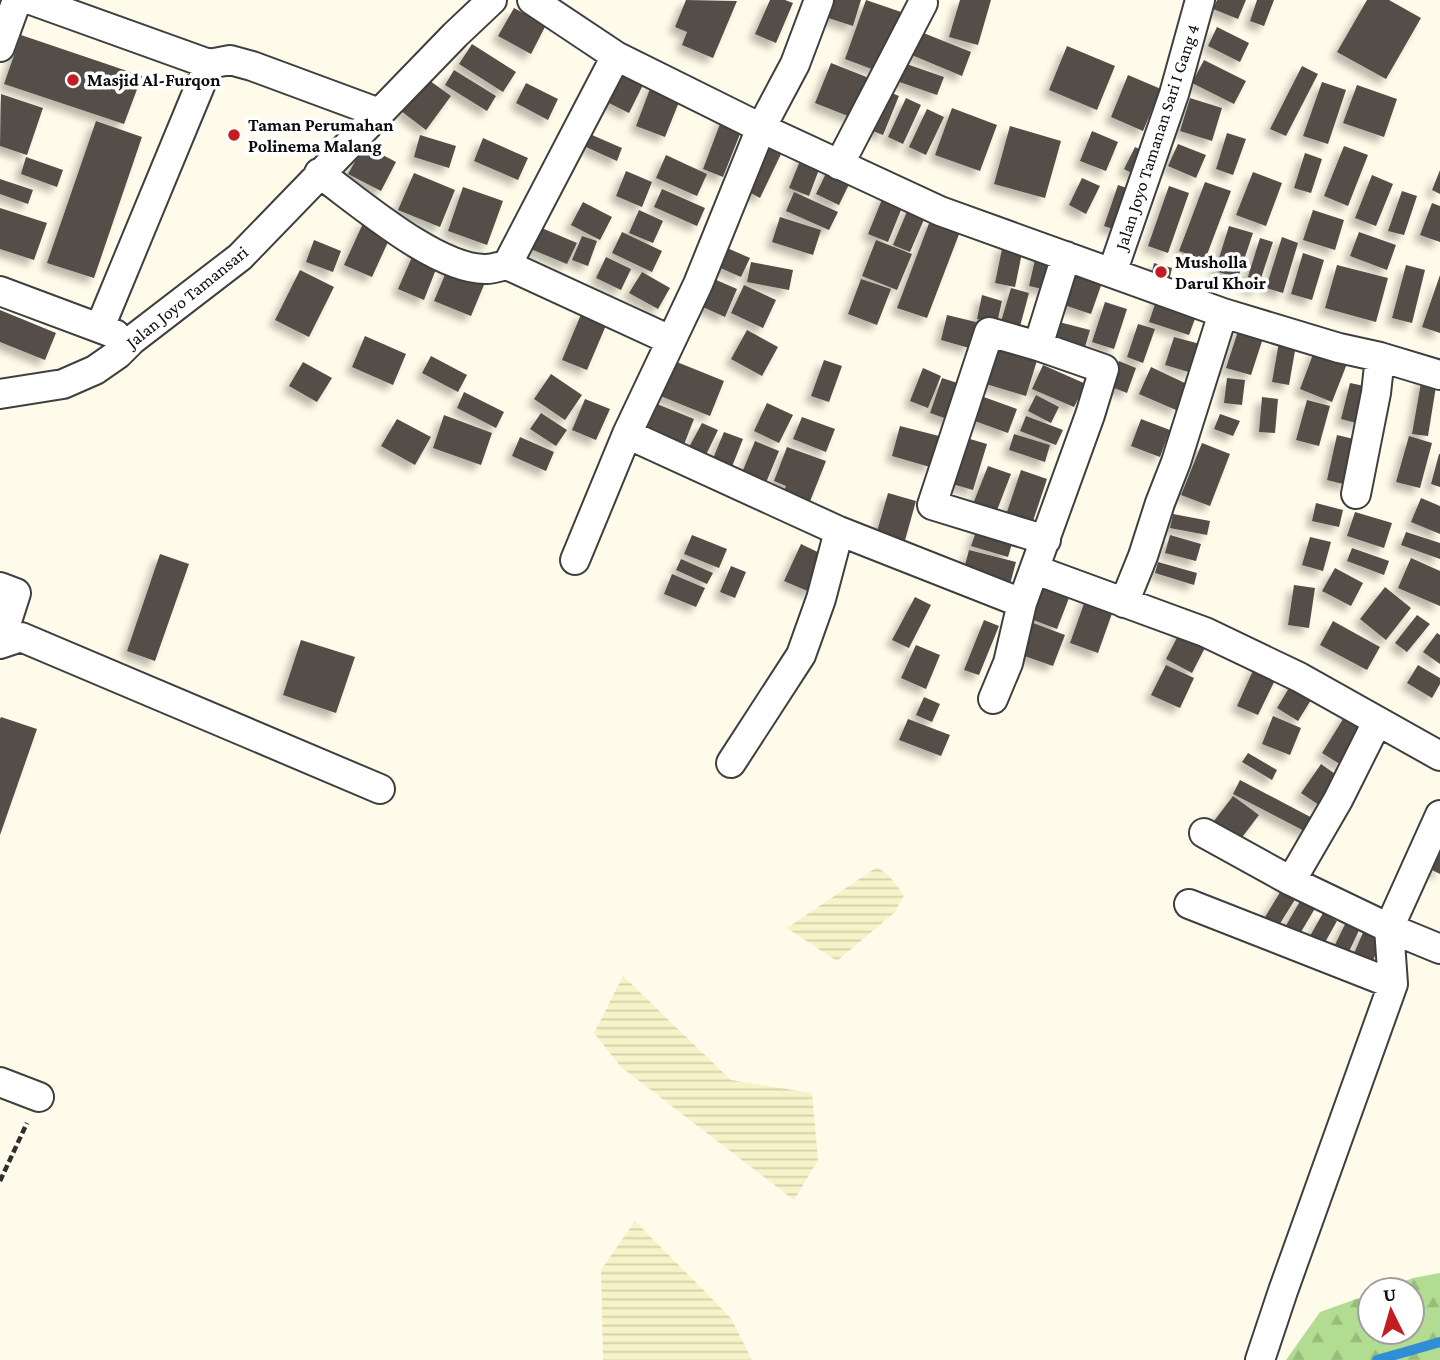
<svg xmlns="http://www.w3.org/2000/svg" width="1440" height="1360" font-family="'Crimson Pro',serif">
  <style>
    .farmland { fill: url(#farmland-rules) }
    .forest { fill: url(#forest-firs) }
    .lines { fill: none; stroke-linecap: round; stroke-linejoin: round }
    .stream { stroke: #2f8ed4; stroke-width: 10 }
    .building { fill: #554d47; filter: url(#shadow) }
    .minor-casing { stroke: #3f3f3f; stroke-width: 32 }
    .path { stroke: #2e2e2e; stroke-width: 4.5; stroke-dasharray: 7 3.5; stroke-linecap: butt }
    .minor { stroke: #fff; stroke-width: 28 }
    .poi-dot { fill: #c21d21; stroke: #fff; stroke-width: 2.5 }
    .labels { text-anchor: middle; stroke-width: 7; stroke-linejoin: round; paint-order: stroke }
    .poi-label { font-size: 18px; font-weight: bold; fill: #0c0c0c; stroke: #fff; text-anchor: start }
    .street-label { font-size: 18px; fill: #0c0c0c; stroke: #fff }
  </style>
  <defs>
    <pattern id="farmland-rules" width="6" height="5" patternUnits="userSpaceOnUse" patternTransform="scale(1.75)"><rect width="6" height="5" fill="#f6f3c9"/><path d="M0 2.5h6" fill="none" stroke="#d2cfab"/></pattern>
    <pattern id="forest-firs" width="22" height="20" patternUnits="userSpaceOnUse" patternTransform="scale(1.75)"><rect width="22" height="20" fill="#b1dc91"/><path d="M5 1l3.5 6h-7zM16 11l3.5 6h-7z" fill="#97bc7c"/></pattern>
    <filter id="shadow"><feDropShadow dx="-6" dy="6" stdDeviation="3.5" flood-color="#0004"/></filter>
  </defs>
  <rect width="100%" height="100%" fill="#fffbea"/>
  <path class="farmland" d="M877,867L889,876L904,895L895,912L837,961L787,928Z
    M623,976L731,1080L812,1093L818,1160L794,1200L621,1067L594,1033Z
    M635,1221L731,1318L752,1360H603L601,1270Z"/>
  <path class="forest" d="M1440,1273V1360H1286L1320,1312L1370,1294V1332H1412V1290H1381L1413,1278Z"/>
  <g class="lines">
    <path class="stream" d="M1377,1360L1440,1342"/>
  </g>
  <path class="building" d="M686,0L737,1L713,58L682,45L687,32L675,27Z
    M770,0H785L793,3L776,43L755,34Z
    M824,0H861L853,26L819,15Z
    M866,0L907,14L885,74L845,59Z
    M960,0H991L978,45L949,37Z
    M1217,0H1246L1238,19L1213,9Z
    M1257,0H1274L1264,26L1250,21Z
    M1367,0H1389L1421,18L1386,79L1337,52Z
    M514,8L546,25L531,54L498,36Z
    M1217,27L1249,43L1240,62L1208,46Z
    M916,30L971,52L962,76L907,53Z
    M21,35L142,76L124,124L4,84Z
    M472,44L516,72L503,92L459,64Z
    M1067,46L1115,66L1097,110L1049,90Z
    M895,60L944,77L937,95L888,78Z
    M1204,60L1246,81L1234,104L1192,83Z
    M831,63L869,78L853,118L815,103Z
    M621,65L647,77L629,113L603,100Z
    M1302,66L1318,74L1286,136L1270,129Z
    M454,70L496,96L487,111L445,85Z
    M1128,75L1161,89L1143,131L1111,117Z
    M426,78L451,96L426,130L401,111Z
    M653,81L683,92L665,137L636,126Z
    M1322,82L1346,90L1328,144L1303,136Z
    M526,83L558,99L548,120L516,103Z
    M1357,85L1397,99L1384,137L1343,123Z
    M880,88L899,96L883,135L863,127Z
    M1,94L43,108L27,155L0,146Z
    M906,98L921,105L903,144L888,137Z
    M1190,98L1222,108L1212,141L1180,131Z
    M952,108L997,125L980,171L935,155Z
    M927,109L944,117L926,155L909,147Z
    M723,116L744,124L723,177L703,169Z
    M96,121L142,137L94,278L47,263Z
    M1010,126L1061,141L1045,198L994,184Z
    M1092,131L1118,142L1106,171L1080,161Z
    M1227,133L1246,139L1233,175L1216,169Z
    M420,135L456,146L449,168L414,157Z
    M592,135L622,148L617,161L586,147Z
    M483,138L528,158L518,180L474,161Z
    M1178,144L1206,155L1196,178L1168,166Z
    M364,145L396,162L381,191L348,174Z
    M1344,146L1368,155L1348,206L1324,196Z
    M770,147L782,152L760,198L749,192Z
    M1135,147L1150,154L1139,177L1124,169Z
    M804,151L823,159L809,196L789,188Z
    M1305,153L1322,159L1311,193L1294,188Z
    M666,155L707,174L697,196L656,178Z
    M26,157L63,170L57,187L21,174Z
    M831,163L854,174L839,205L816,194Z
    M1440,170V194L1432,190Z
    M626,171L652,182L642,207L616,196Z
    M1253,172L1282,183L1266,226L1236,215Z
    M414,173L455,190L440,227L398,210Z
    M1372,175L1393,184L1376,226L1355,218Z
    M1082,178L1100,186L1086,214L1069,205Z
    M0,179L33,190L28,204L0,194Z
    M1205,182L1231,191L1205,260L1179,251Z
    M1118,185L1136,191L1122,232L1104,226Z
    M1169,186L1189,193L1168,253L1148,246Z
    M463,187L503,201L487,245L448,231Z
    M662,189L705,208L697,226L654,207Z
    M1402,191L1417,196L1404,235L1388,231Z
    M794,192L838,212L829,230L786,211Z
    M885,192L905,200L888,242L868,234Z
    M583,202L612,217L600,240L571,225Z
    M911,202L928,210L910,252L893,245Z
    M1432,203L1440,206V242L1420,235Z
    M0,208L47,223L34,260L0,249Z
    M639,210L663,221L653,243L629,233Z
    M1313,210L1344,220L1335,250L1303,240Z
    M780,217L821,230L813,255L772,242Z
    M931,218L961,229L927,318L897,308Z
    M365,219L393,231L372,277L344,265Z
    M530,223L577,243L567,264L521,245Z
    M1229,226L1253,233L1238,278L1215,271Z
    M622,232L662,251L652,272L612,253Z
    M1359,232L1396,245L1387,270L1350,256Z
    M582,236L597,241L588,266L572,260Z
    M1282,237L1298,243L1283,293L1266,288Z
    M1260,238L1273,242L1257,290L1245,286Z
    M314,240L341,251L333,272L306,262Z
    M876,240L912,254L897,290L862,276Z
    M718,244L750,258L741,277L709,263Z
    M1003,244L1023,248L1015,287L995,283Z
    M416,248L440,259L424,300L398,289Z
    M1037,251L1060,257L1051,291L1029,286Z
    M1303,253L1324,260L1312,300L1291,294Z
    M606,257L631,269L621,290L596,278Z
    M751,262L793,270L789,290L747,282Z
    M1154,263L1172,268L1169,281L1151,276Z
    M449,265L486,280L471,316L434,301Z
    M1337,265L1388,278L1376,322L1325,308Z
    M1406,265L1425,270L1412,323L1392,318Z
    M1077,267L1104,277L1091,314L1064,305Z
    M300,270L334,287L309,337L275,320Z
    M642,272L670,288L658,309L629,293Z
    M705,275L737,289L725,317L694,303Z
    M1440,275V333L1422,327Z
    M861,279L891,289L877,325L848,314Z
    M744,285L776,300L763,328L731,313Z
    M1011,288L1029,293L1019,330L1000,325Z
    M1159,292L1200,305L1189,335L1149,322Z
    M982,295L1002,301L997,323L977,319Z
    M1105,302L1127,309L1114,349L1092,342Z
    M0,310L56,333L45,360L0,342Z
    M582,312L607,323L587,370L562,360Z
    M947,315L976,322L969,348L941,340Z
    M1059,322L1090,330L1085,347L1055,338Z
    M1138,324L1155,329L1143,363L1127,357Z
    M1240,325L1265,332L1251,375L1226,368Z
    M747,330L778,347L762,376L731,359Z
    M365,336L406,354L393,385L352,367Z
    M1174,337L1200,344L1192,373L1165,365Z
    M998,342L1039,354L1026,396L986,384Z
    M1279,342L1296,345L1289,385L1272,382Z
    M1315,349L1348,361L1332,402L1300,389Z
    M431,356L467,375L458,392L422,373Z
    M672,360L724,381L710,416L658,395Z
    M824,360L842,366L829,402L811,396Z
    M1119,361L1136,368L1127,393L1109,386Z
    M303,362L332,378L317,402L289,386Z
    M1043,365L1086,384L1074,407L1032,389Z
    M1151,367L1187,384L1176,410L1139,394Z
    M923,368L941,376L928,408L910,401Z
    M551,374L582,395L565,420L534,399Z
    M1422,377L1437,380L1428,436L1412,434Z
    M942,378L967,386L956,422L930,413Z
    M1227,378L1245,380L1242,405L1224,403Z
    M1350,383L1369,387L1360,424L1341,419Z
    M464,392L504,412L496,428L457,408Z
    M1036,395L1059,407L1051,423L1028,411Z
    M981,396L1017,409L1008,433L972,420Z
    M1262,397L1278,399L1275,433L1259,432Z
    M585,399L610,409L596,440L572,430Z
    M1307,400L1330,406L1319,446L1296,440Z
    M767,403L793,415L779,443L754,431Z
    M657,404L694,419L683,447L646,432Z
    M541,413L567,430L556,446L530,429Z
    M1220,414L1240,421L1233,436L1214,429Z
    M444,415L492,433L481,465L433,448Z
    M1026,416L1063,430L1056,445L1020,431Z
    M802,417L835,429L826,452L793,439Z
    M397,419L431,437L415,465L381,446Z
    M1141,419L1170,430L1160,457L1131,446Z
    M702,423L718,430L704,459L687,451Z
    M900,426L939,436L930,467L892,456Z
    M724,432L743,439L731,469L712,461Z
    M1014,434L1050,445L1045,462L1009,450Z
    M1337,435L1358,440L1347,485L1327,480Z
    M1409,436L1432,443L1420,488L1396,482Z
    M520,437L554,452L546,471L512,456Z
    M963,437L987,444L973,490L949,483Z
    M755,441L779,451L763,490L739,480Z
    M1202,443L1230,454L1210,506L1181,495Z
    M787,447L826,461L807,509L781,499L786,486L774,481Z
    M1439,454H1440V487L1431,484Z
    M988,466L1011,474L994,518L971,509Z
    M1021,470L1047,479L1032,524L1006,515Z
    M888,493L916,501L902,551L874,542Z
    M1421,498L1440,506V534L1411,522Z
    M1316,503L1343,510L1339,527L1312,521Z
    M1355,512L1392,523L1384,548L1347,536Z
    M1173,514L1210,521L1207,535L1170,528Z
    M978,526L1014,537L1008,557L971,546Z
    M1406,532L1440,543V559L1401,545Z
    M692,535L727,549L719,568L684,554Z
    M1170,535L1201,544L1196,561L1165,553Z
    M1310,537L1331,542L1323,571L1302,565Z
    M801,544L828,557L812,593L784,581Z
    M1352,548L1389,561L1384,575L1347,561Z
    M969,550L1016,562L1009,588L962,576Z
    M160,554L189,564L155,661L127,651Z
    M1411,558L1440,571V606L1398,588Z
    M681,559L713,573L707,584L676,570Z
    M1158,562L1197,573L1194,585L1155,573Z
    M731,566L746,572L735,598L720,592Z
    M1335,568L1363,583L1351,606L1322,591Z
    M672,574L705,588L696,607L664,594Z
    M1044,574L1074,585L1057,629L1028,618Z
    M1294,585L1315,588L1309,628L1288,625Z
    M1385,587L1411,608L1386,640L1360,619Z
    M1087,595L1115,605L1098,653L1070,643Z
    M915,597L931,605L909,648L892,640Z
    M1417,615L1430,624L1407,652L1395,643Z
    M984,620L999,626L979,675L964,670Z
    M1028,621L1065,635L1053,666L1016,653Z
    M1333,621L1380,647L1367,670L1320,645Z
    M1183,626L1209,640L1192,673L1166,659Z
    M1437,633L1440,635V664L1423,652Z
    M301,640L355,657L336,713L283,695Z
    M916,645L940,655L926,689L901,678Z
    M1256,664L1278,674L1258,715L1237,706Z
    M1166,665L1194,678L1180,708L1151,695Z
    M1418,665L1440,678V684L1432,698L1407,683Z
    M1295,678L1316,692L1298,721L1277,708Z
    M924,697L940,704L932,722L916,715Z
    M1348,711L1370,724L1343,766L1322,753Z
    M1273,716L1301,728L1290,755L1262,744Z
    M1,717L37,729L0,835V719Z
    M908,719L950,735L941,756L899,740Z
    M1248,753L1277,770L1272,780L1242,762Z
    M1321,764L1341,778L1322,807L1301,793Z
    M1240,780L1318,821L1310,834L1233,794Z
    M1233,796L1259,815L1240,840L1214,821Z
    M1440,853V874L1432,870Z
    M1285,884L1299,893L1276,930L1262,922Z
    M1303,896L1317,905L1298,937L1284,929Z
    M1323,913L1337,921L1319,953L1305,945Z
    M1348,918L1362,924L1346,958L1332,951Z
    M1365,928L1384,935L1368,972L1349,965Z"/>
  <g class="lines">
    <g class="minor-casing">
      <path id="minor" d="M31,0L209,64L230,60L252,66L379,113
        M532,0L616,56L761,128L940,211L1223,313L1339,348L1380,357L1440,375
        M0,47L17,0
        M839,165L923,3
        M319,173C359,202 437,270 486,269C493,269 501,266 507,265
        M507,265L616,56
        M507,265L670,340
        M1112,273L1174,94L1200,0
        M0,291L115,334
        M100,327L209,64
        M0,394L63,384L95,370L118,354L132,340L240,257L455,35L492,0
        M627,434L839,531L1022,603
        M1356,494L1376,393L1380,357
        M1046,540L932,505L989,332L1038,346L1066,256
        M575,560L627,434L698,284L761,128L795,64L819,0
        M1036,570L1205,632L1299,677L1440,756
        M0,587L16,593L0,643
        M1124,603L1143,556L1160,503L1176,462L1223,313
        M0,644L21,637L380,789
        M993,699L1008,663L1022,603L1090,415L1104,369L1038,346
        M731,763L801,655L821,599L839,531
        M1204,833L1291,881L1389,928L1440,949
        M1291,881L1338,800L1377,722
        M1189,904L1393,984
        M0,1082L39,1097
        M1260,1360L1283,1291L1393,984L1389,928L1440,815"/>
    </g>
    <path class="path" d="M0,1181L27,1123"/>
    <use href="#minor" class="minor"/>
  </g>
  <g class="poi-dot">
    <circle cx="73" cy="80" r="7"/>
    <circle cx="234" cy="135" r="7"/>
    <circle cx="1161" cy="272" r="7"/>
  </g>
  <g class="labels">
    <g class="poi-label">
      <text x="87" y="86">Masjid Al-Furqon</text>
      <text x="248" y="131">Taman Perumahan<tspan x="248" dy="21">Polinema Malang</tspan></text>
      <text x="1175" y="268">Musholla<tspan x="1175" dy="21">Darul Khoir</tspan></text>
    </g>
    <g class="street-label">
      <text transform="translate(1157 137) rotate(-72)" y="6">Jalan Joyo Tamanan Sari I Gang 4</text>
      <text transform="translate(187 297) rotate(-39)" y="6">Jalan Joyo Tamansari</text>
    </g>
  </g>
  <g transform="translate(1391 1311) rotate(355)"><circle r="33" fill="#ffffff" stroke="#9e9e9e" stroke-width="2"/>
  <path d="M0-5L12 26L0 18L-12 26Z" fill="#c21d21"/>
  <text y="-10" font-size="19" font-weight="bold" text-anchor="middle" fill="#0c0c0c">U</text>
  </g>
</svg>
